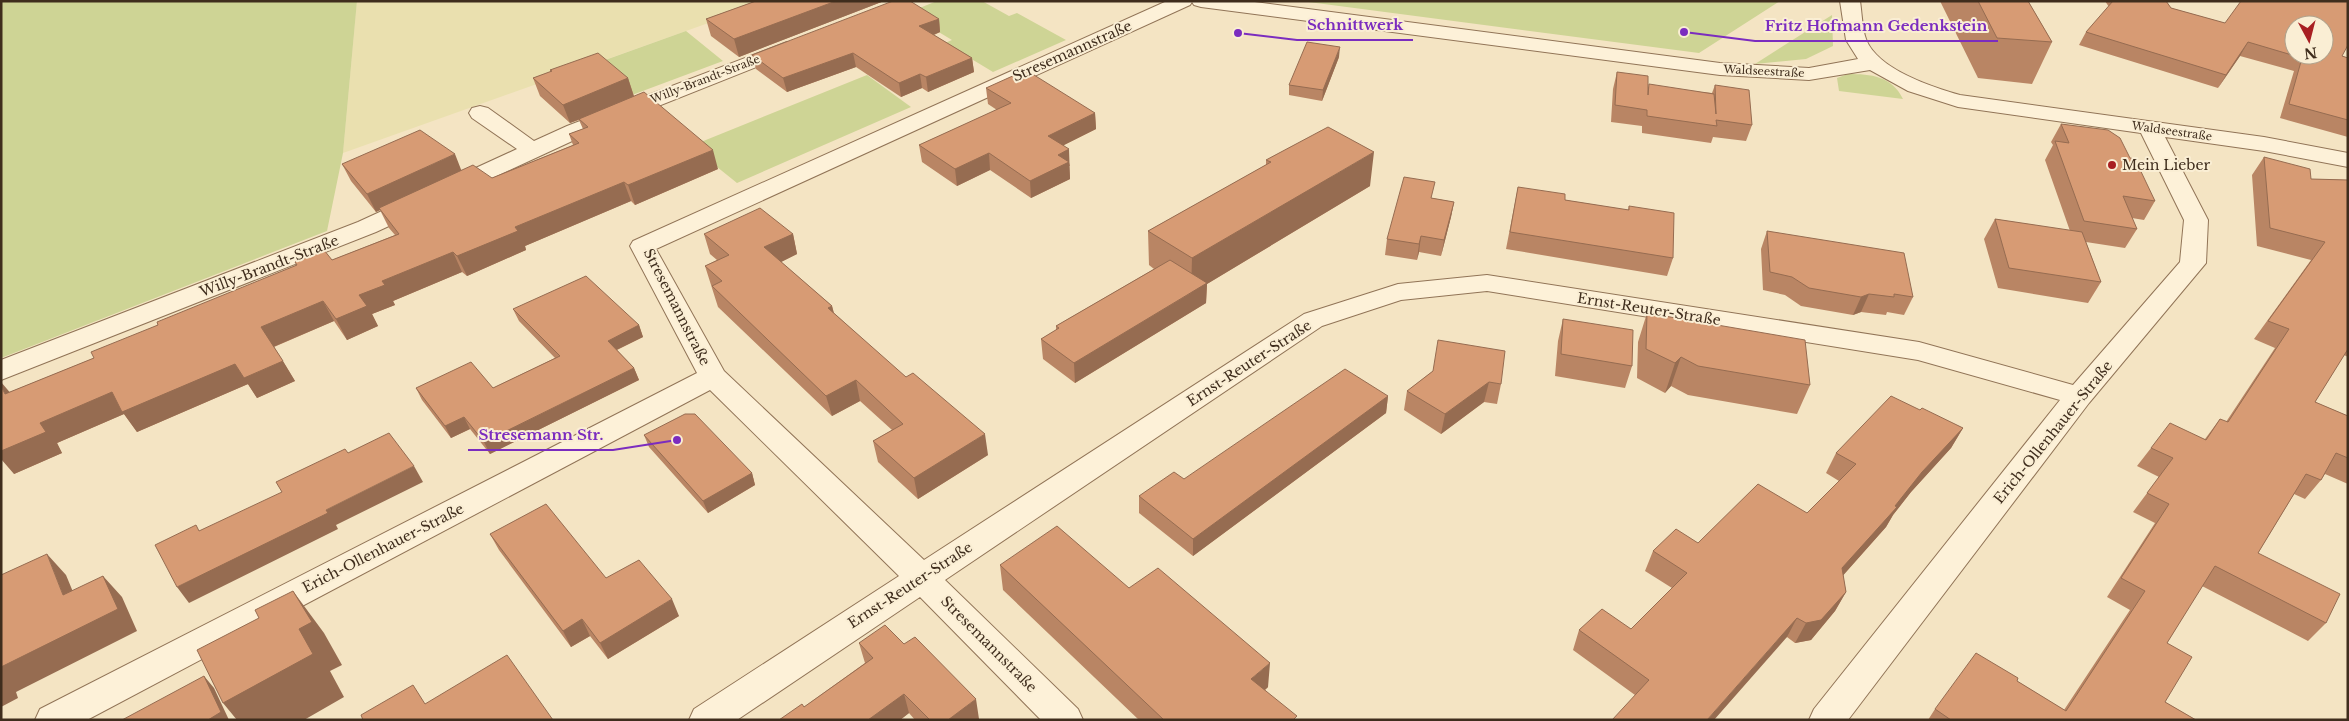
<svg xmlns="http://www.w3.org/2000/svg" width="2349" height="721" font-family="'Libre Baskerville',serif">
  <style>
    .farmland { fill: #eae0af }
    .green { fill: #ced495 }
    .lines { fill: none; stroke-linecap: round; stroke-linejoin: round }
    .street-casing { stroke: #917457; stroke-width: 2 }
    .street { fill: #fdf1d8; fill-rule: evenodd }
    .wall { fill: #b98564 }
    .shaded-wall { fill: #966c51 }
    .building { fill: #d79b74; stroke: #966c51; fill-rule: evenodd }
    .poi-dot { fill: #a81f22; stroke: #faeed4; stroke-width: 2 }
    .labels { text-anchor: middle; stroke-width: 4; stroke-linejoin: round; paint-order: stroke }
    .far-street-label { font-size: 11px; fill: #3f2d1d; stroke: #faeed4 }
    .street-label { font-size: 14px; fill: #3f2d1d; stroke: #faeed4 }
    .poi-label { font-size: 14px; fill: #3f2d1d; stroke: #faeed4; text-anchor: start }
    .leader { fill: none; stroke: #7b2cbf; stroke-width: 2 }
    .callout-dot { fill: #7b2cbf; stroke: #faeed4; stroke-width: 2 }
    .callout-label { font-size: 15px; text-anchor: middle; font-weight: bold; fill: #7b2cbf; stroke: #faeed4; stroke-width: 4; stroke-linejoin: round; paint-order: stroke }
  </style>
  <rect width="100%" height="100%" fill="#f4e4c3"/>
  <path class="farmland" d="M357,1H770L343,153Z"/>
  <path class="green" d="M1,1H357L343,153L327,231L1,358Z
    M937,1H982L1009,16L1017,13L1066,40L993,72L945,43L952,40L907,13Z
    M1301,1H1780L1699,53Z
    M1832,15L1833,46L1806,59L1755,64Z
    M686,31L723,61L632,95L594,64Z
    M1848,74C1871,74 1892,76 1903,99L1839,91L1837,78Z
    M867,75L911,107L737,183L691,146Z"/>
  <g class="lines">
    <g class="street-casing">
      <path id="street" d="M1167,1H1247L1720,63L1809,68L1858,59L1846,40L1840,1H1860C1862,14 1862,28 1866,39C1877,69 1932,87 1960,95L2264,137L2348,153V167L2264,151L2165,137L2208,220L2206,263L2089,403L1848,720H1809L1814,709L2060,400L1918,360L1487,291L1401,300L1322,326L945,580L1078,709L1083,720H1041L920,597L737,720H689L694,709L899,576L710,390L87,720H35L40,709L697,373L630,246L633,241ZM1192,2L1194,5L1201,7L1720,75L1809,80L1870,70L1908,91L1958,107L2141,133L2184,220L2180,262L2073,385L1919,342L1487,275L1398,284L1304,314L924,560L724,371L656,249L1190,5Z
        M787,42L794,44L797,48L794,52L583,136L376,232L1,380V360L358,222L517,149L472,118L469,113L472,108L480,106L488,108L534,141L567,126Z"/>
    </g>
    <use href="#street" class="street"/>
  </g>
  <path class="wall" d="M756,1H884L739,57L711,36L706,19Z
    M1940,1H2028L2052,42L2032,84L1978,78Z
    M2105,1H2166L2171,8L2348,58V137L2280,118L2294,71L2240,56L2218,88L2079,45L2086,32L2109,7Z
    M939,19L940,32L934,35L972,58L974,72L928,92L922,88L901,97L856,67L787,92L756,69L752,55Z
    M1339,57L1322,101L1289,95V85Z
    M550,70L628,78L634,96L718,169L635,205L631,201L525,246L526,250L467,276L462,272L393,301L395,305L372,314L378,326L347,340L334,321L274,347L295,381L257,398L248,384L137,432L124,414L57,443L62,453L14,474L10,392L94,358L158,325L297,265L295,262L332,260L395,235L389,228L380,210L376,212L351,181L342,164L462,170L492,178L573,145L569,134L583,129L579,120L570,123L540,96L533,78L551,72Z
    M1617,72L1648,87L1712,93L1715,85L1752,125L1746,141L1713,137L1711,143L1642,133V126L1611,122L1613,89Z
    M986,88L1095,113L1096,129L1064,145L1070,166H1069L1070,179L1031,198L990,170L957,186L922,162L919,145L997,110L988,104Z
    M2061,124L2130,158L2155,201L2144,220L2132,218L2137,229L2125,248L2086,242L2101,282L2088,303L1998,288L1984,239L1995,219L2070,231L2045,160L2053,145L2051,142Z
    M2264,157L2311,179L2348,180V357L2344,355L2315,402L2348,416V484L2325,474L2321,480L2305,499L2294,494L2258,553L2326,623L2308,641L2202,586L2167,643L2165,702L2196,720H1928L1935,709L2017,681L2064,710L2130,610L2107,597L2155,523L2133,512L2159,477L2137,466L2151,448L2205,439L2220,419L2226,422L2275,348L2254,339L2311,260L2257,246L2252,175Z
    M1266,160L1370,186L1207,284L1206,303L1075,383L1043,359L1041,339L1056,330V326L1154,269L1149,265L1148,231L1266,165Z
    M1518,187L1565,200L1628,210L1629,206L1673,258L1667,276L1506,249Z
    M1432,198L1454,202L1451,217L1441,256L1419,252L1417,260L1385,255L1387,239Z
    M1767,231L1913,297L1904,315L1887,312L1886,315L1861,312L1853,315L1801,306L1785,295L1763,290L1761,249Z
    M704,234H793L797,254L781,262L832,306L834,313L988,455L918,499L878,462L873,441L892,430L860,401L832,416L718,307L705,266L717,260L710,254Z
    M513,309L639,325L643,337L617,350L634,368L639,380L490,454L470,429L451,438L422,400L416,388H493L555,358L519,321Z
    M1647,313L1810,385L1797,414L1688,395L1671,386L1665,393L1637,378L1638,342Z
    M1563,319L1632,366L1625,388L1555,376L1558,341Z
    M1433,371L1501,384L1497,404L1484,402L1441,434L1404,410L1407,391Z
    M1388,396L1386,413L1193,556L1139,513V496L1184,479Z
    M1920,410L1963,428L1951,448L1911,492L1893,515L1886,527L1843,575L1846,592L1835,611L1811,640L1795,643L1787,637L1635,695L1573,650L1579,630L1631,629L1672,588L1645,571L1653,551L1698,543L1807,513L1839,481L1826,473L1836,453Z
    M644,435L752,473L755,485L708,513L649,447Z
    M490,534L606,578L679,616L608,659L590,636L571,647L499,550Z
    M1000,565L1129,588L1268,687L1265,690L1296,720H1139L1003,590Z
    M859,643L904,644L979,719L977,720H915L909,713L900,720H779L804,707L865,663Z"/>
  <path class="shaded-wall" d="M836,1H884L739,57L734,39Z
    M939,19L940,32L921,40L919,26Z
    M2248,42L2240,56L2218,88L2226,75Z
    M1340,47L1339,57L1322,101L1323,90Z
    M853,53L856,67L787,92L783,78Z
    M972,58L974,72L928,92L926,77Z
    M920,74L922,88L901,97L899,83Z
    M628,78L634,97L570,123L563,105Z
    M1095,113L1096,129L1050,152L1048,136Z
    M1069,149L1070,179L1031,198L1030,181L1058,155Z
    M713,150L718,169L635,205L628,185Z
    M1374,152L1370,186L1207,284L1206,303L1075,383L1074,363L1191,293L1192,258Z
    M989,153L990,170L957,186L955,169Z
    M455,154L462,172L376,212L367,194Z
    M624,182L631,201L525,246L526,250L467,276L457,256L515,227Z
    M1454,202L1451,217L1441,256L1444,240Z
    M793,234L797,254L769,268L764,247Z
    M1421,236L1419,252L1417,260L1419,244Z
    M453,252L462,272L393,301L395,305L372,314L378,326L347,340L336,319L359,295L382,281Z
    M1869,294L1861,312L1853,315L1861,297Z
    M323,301L334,321L273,347L261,327Z
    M832,306L837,327L828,308Z
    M639,325L643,337L612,352L608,341Z
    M1681,357L1671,386L1665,393L1675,363Z
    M283,361L295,381L257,398L244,378Z
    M235,364L248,384L137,432L124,414L57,443L62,453L14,474L1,459V451L40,423L112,392Z
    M634,368L639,380L490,454L484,442Z
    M856,380L860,401L832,416L826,396Z
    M1,382L13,396L5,394L1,386Z
    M1489,382L1484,402L1441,434L1445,414Z
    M1388,396L1386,413L1193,556V539Z
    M464,417L470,429L451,438L445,426Z
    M1963,428L1951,448L1911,492L1893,515L1886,527L1832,588L1842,568L1922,472Z
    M985,434L988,455L918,499L914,478Z
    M414,466L423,482L336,525L338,529L189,603L177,587L326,510Z
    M752,473L755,485L708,513L703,501Z
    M47,554L66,575L83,616L63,595Z
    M103,576L122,597L137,631L16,692L18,698L1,707V667Z
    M293,591L324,633L342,665L330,671L344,697L304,720H237L223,703L299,629Z
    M1846,592L1835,611L1811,640L1795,643L1806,623Z
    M672,599L679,616L608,659L600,643Z
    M1797,618L1787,637L1714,720H1707Z
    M582,619L590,636L571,647L563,631Z
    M1270,663L1268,687L1250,703L1251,679Z
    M204,676L214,688L229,720H208Z
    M904,694L909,713L900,720H868Z
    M976,699L979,719L977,720H948Z"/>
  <path class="building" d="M756,1H836L734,39L706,19Z
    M893,1H910L939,19L919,26L972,58L926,77L920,74L899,83L853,53L783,78L752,55Z
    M1978,1H2028L2052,42L1997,38Z
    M2113,1H2166L2171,8L2225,23L2241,1H2348V45L2342,56L2348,58V120L2289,104L2302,58L2248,42L2226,75L2086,32ZM2294,25H2324V55H2294Z
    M1307,42L1340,47L1323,90L1289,85Z
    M598,53L628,78L563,105L533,78L552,71L550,70Z
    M1026,70L1095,113L1048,136L1069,149L1058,155L1069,162L1030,181L989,153L955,169L919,145L1011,103L986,88Z
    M1617,72L1648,76V95L1649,84L1714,94L1716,114L1715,85L1749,90L1752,125L1716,120L1717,126L1647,116V110L1615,105Z
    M644,92L713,150L628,185L624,182L515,227L518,231L457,256L453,252L382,281L385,285L359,295L367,306L336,319L323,301L261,327L283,361L244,378L235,364L122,412L112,392L40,423L46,432L1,451V386L5,394L94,358L91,352L158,325L157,322L297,265L295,262L324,250L332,260L399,234L379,208L473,165L492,178L579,143L569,134L588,127L579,119Z
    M2061,124L2108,130L2120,138L2130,158L2135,159L2155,201L2123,196L2137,229L2084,221L2055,141L2069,143Z
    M1328,127L1374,152L1192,258L1148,231L1271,162L1266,160Z
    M420,130L455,154L367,194L342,164Z
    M2264,157L2310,169L2311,179L2348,180V349L2315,402L2348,416V458L2336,453L2321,480L2306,474L2258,553L2340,594L2326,623L2215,566L2167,643L2192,657L2165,702L2196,720H1951L1935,709L1976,653L2018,678L2017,681L2066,711L2145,591L2121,578L2169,504L2147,493L2173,458L2151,448L2170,423L2206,440L2220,419L2228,422L2289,329L2268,321L2325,242L2270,228Z
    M1404,177L1435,182L1431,198L1454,202L1444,240L1421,236L1419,244L1387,239Z
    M1518,187L1565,194V200L1629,210V206L1674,213L1673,258L1510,232Z
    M760,208L793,234L764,247L832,306L828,308L906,377L913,373L985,434L914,478L873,441L903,424L856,380L826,396L712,286L722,281L705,266L729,255L704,234Z
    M1995,219L2082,232L2101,282L2009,268Z
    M1767,231L1904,253L1913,297L1894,294V297L1869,294L1861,297L1809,288L1792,277L1770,272Z
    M1170,260L1207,283L1074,363L1041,339L1059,328L1056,326Z
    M586,276L639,325L608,341L634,368L484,442L464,417L445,426L416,388L471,362L493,388L560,356L513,309Z
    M1647,313L1805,340L1810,385L1698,366L1681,357L1675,363L1646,349Z
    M1563,319L1633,330L1632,366L1561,354Z
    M1438,340L1505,351L1501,384L1489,382L1445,414L1407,391L1433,371Z
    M1345,369L1388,396L1193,539L1139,496L1174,472L1184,479Z
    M1891,396L1920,410L1922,408L1963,428L1922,472L1895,506L1897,507L1842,568L1846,592L1821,620L1806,623L1797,618L1707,720H1612L1649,680L1579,630L1602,609L1631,629L1687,573L1653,551L1676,529L1698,543L1758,484L1807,513L1856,464L1836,453Z
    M685,414H695L752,473L703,501L644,435Z
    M389,433L414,466L326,510L328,513L177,587L155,545L196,525L199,531L282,492L276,482L345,449L348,453Z
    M546,504L606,578L639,560L672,599L600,643L582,619L563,631L490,534Z
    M1057,526L1129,588L1158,568L1270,663L1251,679L1297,716L1293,720H1164L1000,565Z
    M47,554L63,595L103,576L118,609L1,667V575Z
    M293,591L312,622L299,629L313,654L223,703L197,650L259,618L255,610Z
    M885,625L904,644L915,637L976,699L948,720H930L904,694L868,720H779L802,704L804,707L873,658L859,643Z
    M507,655L553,720H363L361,715L413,685L425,704Z
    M204,676L221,712L208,720H122Z"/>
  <circle class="poi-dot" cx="2112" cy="165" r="5"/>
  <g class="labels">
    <g class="far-street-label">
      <text transform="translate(1764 71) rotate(3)" y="4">Waldseestraße</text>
      <text transform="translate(705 79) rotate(-21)" y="4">Willy-Brandt-Straße</text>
      <text transform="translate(2172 131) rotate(8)" y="4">Waldseestraße</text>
    </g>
    <g class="street-label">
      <text transform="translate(1072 51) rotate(-24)" y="5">Stresemannstraße</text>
      <text transform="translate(269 266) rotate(-21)" y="5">Willy-Brandt-Straße</text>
      <text transform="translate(677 307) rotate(63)" y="5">Stresemannstraße</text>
      <text transform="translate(1649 309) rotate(9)" y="5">Ernst-Reuter-Straße</text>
      <text transform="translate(1249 363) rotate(-33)" y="5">Ernst-Reuter-Straße</text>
      <text transform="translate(2053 432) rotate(-51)" y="5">Erich-Ollenhauer-Straße</text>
      <text transform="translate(383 548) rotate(-27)" y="5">Erich-Ollenhauer-Straße</text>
      <text transform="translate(910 585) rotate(-33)" y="5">Ernst-Reuter-Straße</text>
      <text transform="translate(989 644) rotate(45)" y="5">Stresemannstraße</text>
    </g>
    <g class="poi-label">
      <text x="2122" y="170">Mein Lieber</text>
    </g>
  </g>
  <path class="leader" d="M1238 33L1297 40H1413M1684 32L1755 41H1998M677 440L613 450H468"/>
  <g class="callout-dot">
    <circle cx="1238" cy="33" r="5"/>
    <circle cx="1684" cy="32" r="5"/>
    <circle cx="677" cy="440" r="5"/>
  </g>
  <g class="callout-label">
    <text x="1355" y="30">Schnittwerk</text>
    <text x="1876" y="31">Fritz Hofmann Gedenkstein</text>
    <text x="541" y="440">Stresemann Str.</text>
  </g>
  <rect width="2349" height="721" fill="none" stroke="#3f2d1d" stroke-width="5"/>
  <g transform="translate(2309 40) rotate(173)"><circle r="24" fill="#faeed4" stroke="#afa18b"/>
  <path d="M0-4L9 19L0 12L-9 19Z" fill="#a81f22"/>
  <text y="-8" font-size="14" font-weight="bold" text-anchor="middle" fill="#3f2d1d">N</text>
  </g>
</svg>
